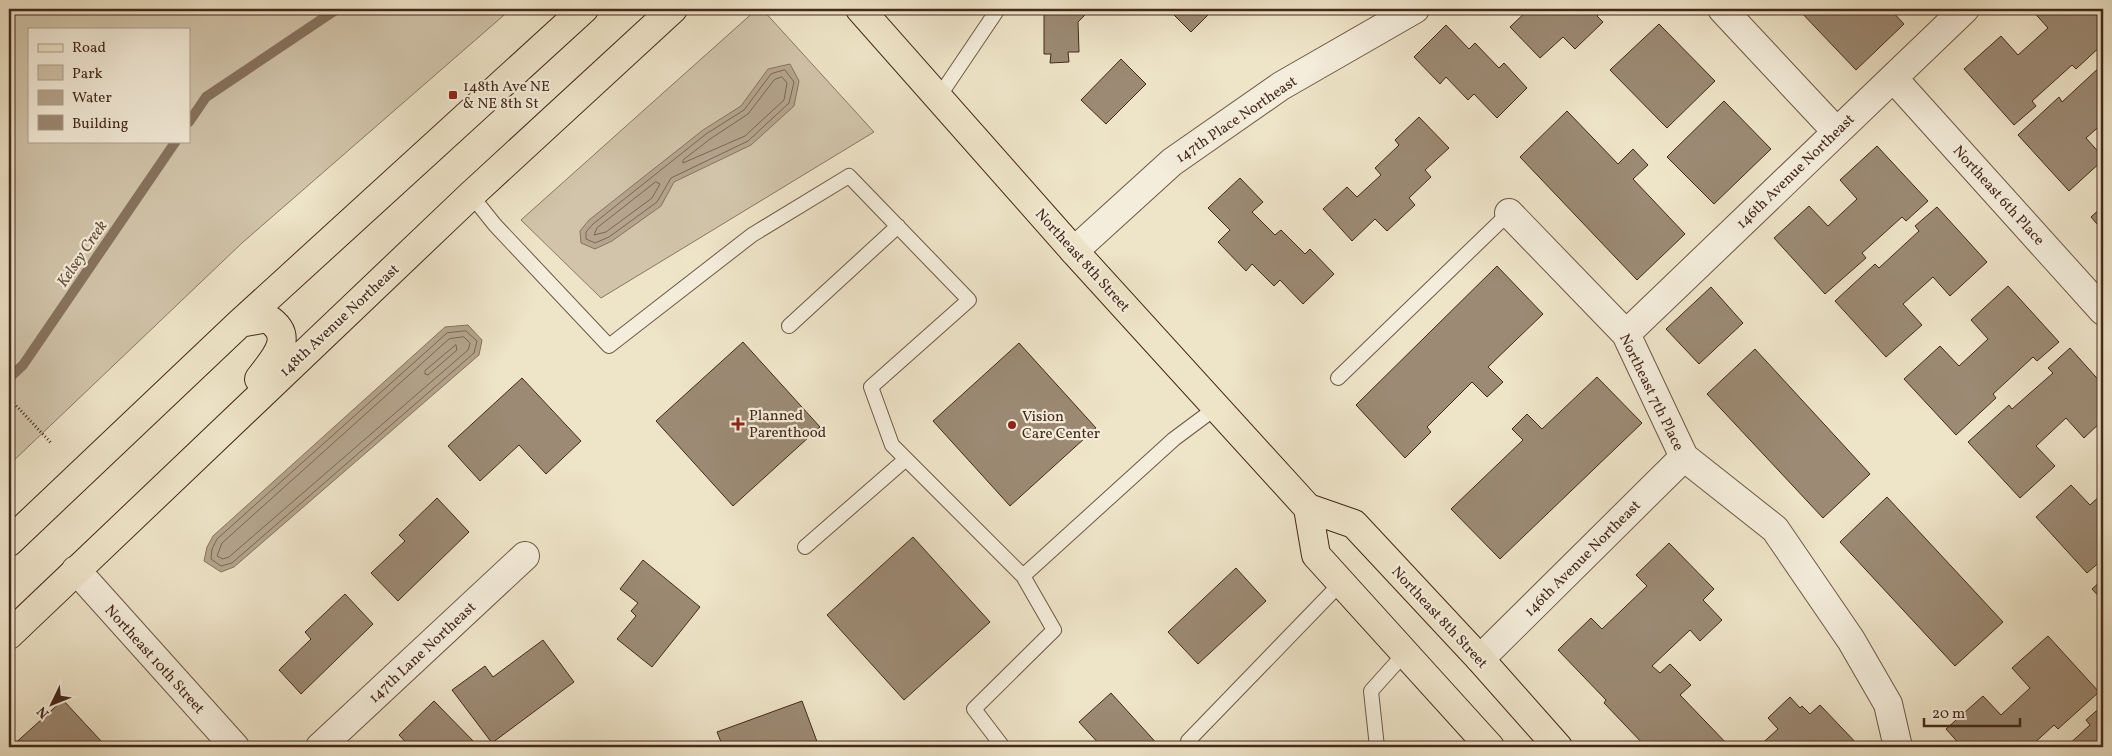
<svg xmlns="http://www.w3.org/2000/svg" width="2112" height="756" font-family="Vollkorn,serif">
  <style>
    .green { fill: #d1c4aa; stroke: #8a7662; fill-rule: evenodd }
    .water { fill: #b4a48d; stroke: #87735f }
    .lines { fill: none; stroke-linecap: round; stroke-linejoin: round }
    .shore { stroke: #7c6654; stroke-width: 1 }
    .stream { stroke: #87735f; stroke-width: 10 }
    .building { fill: #9c8a74; stroke: #44291a }
    .service-casing { stroke: #6e5846; stroke-width: 16 }
    .minor-casing { stroke: #6e5846; stroke-width: 30 }
    .primary-casing { stroke: #44291a; stroke-width: 30 }
    .path { stroke: #44291a; stroke-width: 3; stroke-dasharray: 1 2.5; stroke-linecap: butt }
    .service { stroke: #f4eddb; stroke-width: 14 }
    .minor { stroke: #f4eddb; stroke-width: 28 }
    .primary { stroke: #eee4c8; stroke-width: 28 }
    .poi-dot { fill: #8f2418; stroke: #f4eddb; stroke-width: 2 }
    .labels { text-anchor: middle; stroke-width: 4.5; stroke-linejoin: round; paint-order: stroke }
    .poi-label { font-size: 15px; fill: #44291a; stroke: #f4eddb; text-anchor: start }
    .street-label { font-size: 15px; fill: #44291a; stroke: #f4eddb }
    .water-label { font-size: 16px; font-style: italic; fill: #664e3c; stroke: #f4eddb }
  </style>
  <rect width="100%" height="100%" fill="#eee4c8"/>
  <filter id="stains"><feTurbulence type="fractalNoise" baseFrequency=".004" numOctaves="4"/><feColorMatrix values="0 0 0 0 .2 0 0 0 0 .09 0 0 0 0 .02 0 0 0 .5 -.17"/></filter>
  <radialGradient id="worn" r=".72"><stop offset=".6" stop-color="#630" stop-opacity="0"/><stop offset="1" stop-color="#630" stop-opacity=".3"/></radialGradient>
  <path class="green" d="M11,9H511L242,243L9,465V28ZM29,29H189V141H29Z
    M757,9H762L874,132L601,298L521,220Z"/>
  <path class="water" d="M790,64L799,81L794,106L751,145L674,182L661,206L612,241L595,249L581,243L580,231L589,220L703,130L741,106L768,69Z
    M468,325L482,340L479,355L234,567L221,572L204,561L207,547L213,536L445,327Z"/>
  <g class="lines">
    <path class="shore" d="M785,70L794,82L789,103L748,141L671,178L657,202L609,237L595,243L586,239V232L593,224L706,134L744,110L771,74Z
      M782,77L787,83L784,100L745,136L683,163V160L710,139L748,114L774,80Z
      M656,182L660,184L652,198L606,232L594,235L597,228Z
      M466,331L477,341L474,353L232,563L221,566L211,559L212,549L217,539L447,333Z
      M464,337L470,343L468,350L229,557L223,559L217,556L222,543L449,339Z
      M456,345L457,350L428,375L425,374V371Z"/>
    <path class="stream" d="M189,122L206,97L337,9
      M9,378L23,365L176,141"/>
  </g>
  <path class="building" d="M1048,9H1091L1078,22L1079,52H1068L1069,62L1050,63L1051,54H1044V13Z
    M1168,9H1214L1191,32Z
    M1529,9H1540L1545,15L1552,9H1604L1597,16L1603,22L1575,49L1563,37L1540,58L1510,27Z
    M1798,9H1890L1904,24L1856,70Z
    M2031,9H2096L2103,17V44L2076,69L2072,65L2032,101L2036,106L2014,125L1964,69L2001,36L2018,55L2048,28Z
    M1659,24L1715,81L1667,128L1610,70Z
    M1446,25L1469,49L1475,43L1499,68L1504,63L1527,88L1497,118L1474,94L1468,100L1446,77L1440,84L1414,57Z
    M2103,56V123L2086,138L2103,157V160L2069,191L2018,135L2059,97L2062,102L2102,65L2098,61Z
    M1121,59L1146,84L1106,124L1081,100Z
    M1724,101L1771,149L1714,204L1667,157Z
    M1567,111L1618,164L1633,149L1648,165L1633,179L1685,234L1637,280L1520,157Z
    M1419,117L1449,148L1425,170L1431,177L1409,198L1415,205L1387,231L1375,219L1352,241L1323,209L1347,187L1357,197L1381,175L1375,168L1399,145L1395,140Z
    M1877,146L1928,201L1906,221L1902,217L1862,253L1866,258L1825,294L1774,238L1809,206L1828,226L1857,199L1840,180Z
    M1240,178L1263,202L1252,212L1275,235L1281,230L1305,254L1310,249L1334,274L1303,304L1280,280L1274,286L1252,264L1246,271L1218,242L1230,230L1208,208Z
    M2103,206V231L2091,217Z
    M1937,207L1987,262L1950,296L1933,277L1903,304L1922,325L1886,357L1835,301L1875,264L1879,268L1919,231L1915,226Z
    M1497,266L1543,314L1488,367L1503,382L1487,397L1472,382L1427,427L1431,432L1405,458L1356,405Z
    M2008,286L2059,342L2037,361L2033,357L1993,394L1996,398L1956,435L1904,379L1940,346L1959,366L1988,339L1971,320Z
    M1711,287L1743,323L1699,364L1666,329Z
    M743,342L820,427L733,506L656,421Z
    M1019,343L1096,428L1010,506L933,421Z
    M2070,348L2103,385V420L2084,438L2066,418L2036,446L2055,466L2020,498L1968,442L2009,405L2012,409L2053,373L2048,368Z
    M1755,349L1870,474L1823,518L1707,394Z
    M1597,377L1642,423L1500,559L1451,509L1523,440L1512,429L1527,414L1542,429Z
    M522,378L581,441L546,474L519,445L480,481L448,446Z
    M2071,485L2090,505L2103,493V559L2087,573L2036,517Z
    M1887,497L2003,622L1955,666L1840,542Z
    M437,498L469,532L398,601L371,573L405,541L399,535Z
    M913,537L990,622L904,700L827,615Z
    M1669,543L1714,589L1703,600L1722,620L1700,641L1690,630L1652,666L1660,673L1670,664L1691,685L1680,695L1730,747H1646L1604,703L1606,700L1558,650L1591,618L1602,629L1647,586L1636,575Z
    M643,560L700,607L652,667L617,639L636,616L631,611L638,603L620,589Z
    M1236,568L1266,601L1198,664L1168,632Z
    M2103,579V601L2092,589Z
    M345,594L373,624L301,694L279,670L311,639L305,632Z
    M2048,636L2099,692L2058,729L2054,725L2030,747H1962L1946,729L1983,696L2001,715L2030,688L2012,668Z
    M543,640L574,682L492,743L452,690L485,666L493,677Z
    M1111,693L1160,747H1102L1079,722Z
    M1790,697L1800,708L1802,706L1810,714L1820,705L1860,747H1758L1778,729L1768,718Z
    M63,700L101,741L94,747H11Z
    M434,701L479,747H410L399,735Z
    M802,701L819,747H723L717,732Z
    M2103,705V747H2066L2090,725L2086,720Z"/>
  <g class="lines">
    <g class="service-casing">
      <path id="service" d="M938,98L998,9
        M471,195L495,225L609,346L752,235L849,176L969,300L871,387L892,445L1023,576L1054,630L974,709L1003,747
        M789,326L898,226
        M1338,378L1509,213
        M805,547L906,459
        M1023,576L1174,439L1217,407
        M1188,741L1341,583
        M1377,747L1371,691L1405,653"/>
    </g>
    <g class="minor-casing">
      <path id="minor" d="M1722,9L1836,131
        M1894,79L2103,311
        M1509,213L1626,334L1684,457L1775,529L1851,640L1888,704L1898,747
        M1074,251L1172,162L1281,86L1415,9
        M1626,334L1965,9
        M76,570L235,747
        M1480,659L1684,457
        M320,747L525,556"/>
    </g>
    <g class="primary-casing">
      <path id="primary" d="M860,9L1074,251L1308,508L1354,524L1480,659L1558,747
        M240,323L267,318C297,337 274,359 259,379
        M1308,508L1316,555L1490,747
        M9,542L240,323L584,9
        M9,635L471,195L673,9"/>
    </g>
    <path class="path" d="M9,398L52,444"/>
    <use href="#service" class="service"/>
    <use href="#minor" class="minor"/>
    <use href="#primary" class="primary"/>
  </g>
  <g class="poi-dot">
    <rect x="448" y="90" width="10" height="10" rx="2.5"/>
    <path d="M735.5 416.5h5v5h5v5h-5v5h-5v-5h-5v-5h5z"/>
    <circle cx="1012" cy="425" r="5"/>
  </g>
  <g class="labels">
    <g class="poi-label">
      <text x="463" y="91">148th Ave NE<tspan x="463" dy="17">&amp; NE 8th St</tspan></text>
      <text x="749" y="420">Planned<tspan x="749" dy="17">Parenthood</tspan></text>
      <text x="1022" y="421">Vision<tspan x="1022" dy="17">Care Center</tspan></text>
    </g>
    <g class="street-label">
      <text transform="translate(1236 119) rotate(-34)" y="5">147th Place Northeast</text>
      <text transform="translate(1795 171) rotate(-44)" y="5">146th Avenue Northeast</text>
      <text transform="translate(1999 195) rotate(48)" y="5">Northeast 6th Place</text>
      <text transform="translate(1083 260) rotate(48)" y="5">Northeast 8th Street</text>
      <text transform="translate(339 320) rotate(-43)" y="5">148th Avenue Northeast</text>
      <text transform="translate(1652 392) rotate(64)" y="5">Northeast 7th Place</text>
      <text transform="translate(1582 558) rotate(-45)" y="5">146th Avenue Northeast</text>
      <text transform="translate(1440 617) rotate(47)" y="5">Northeast 8th Street</text>
      <text transform="translate(422 652) rotate(-43)" y="5">147th Lane Northeast</text>
      <text transform="translate(155 659) rotate(48)" y="5">Northeast 10th Street</text>
    </g>
    <g class="water-label">
      <text transform="translate(81 253) rotate(-56)" y="6">Kelsey Creek</text>
    </g>
  </g>
  <rect width="2112" height="756" fill="none" stroke="#eee4c8" stroke-width="30"/>
  <rect x="10" y="10" width="2092" height="736" fill="none" stroke="#44291a" stroke-width="2.5"/>
  <rect x="15" y="15" width="2082" height="726" fill="none" stroke="#44291a"/>
  <rect x="28" y="28" width="162" height="115" fill="#f4eddb" stroke="#ae9f8e"/>
  <rect x="38" y="44" width="25" height="8" fill="#eee4c8" stroke="#ae9f8e"/>
  <text x="72" y="52" font-size="15" fill="#44291a">Road</text>
  <rect x="38" y="65" width="25" height="15" fill="#d1c4aa" stroke="#ae9f8e"/>
  <text x="72" y="78" font-size="15" fill="#44291a">Park</text>
  <rect x="38" y="90" width="25" height="15" fill="#b4a48d" stroke="#ae9f8e"/>
  <text x="72" y="102" font-size="15" fill="#44291a">Water</text>
  <rect x="38" y="115" width="25" height="15" fill="#9c8a74" stroke="#ae9f8e"/>
  <text x="72" y="128" font-size="15" fill="#44291a">Building</text>
  <g transform="translate(52 704) rotate(227)" stroke="#f4eddb" stroke-width="4" paint-order="stroke">
  <path d="M0-4L9 19L0 12L-9 19Z" fill="#44291a"/>
  <text y="-8" font-size="14" font-weight="bold" text-anchor="middle" fill="#44291a">N</text>
  </g>
  <path d="M1924 718v8h96v-8" fill="none" stroke="#44291a" stroke-width="2.5"/>
  <text x="1932" y="718" font-size="15" fill="#44291a" stroke="#f4eddb" stroke-width="4" paint-order="stroke">20 m</text>
  <rect width="100%" height="100%" filter="url(#stains)"/>
  <rect width="100%" height="100%" fill="url(#worn)"/>
</svg>
